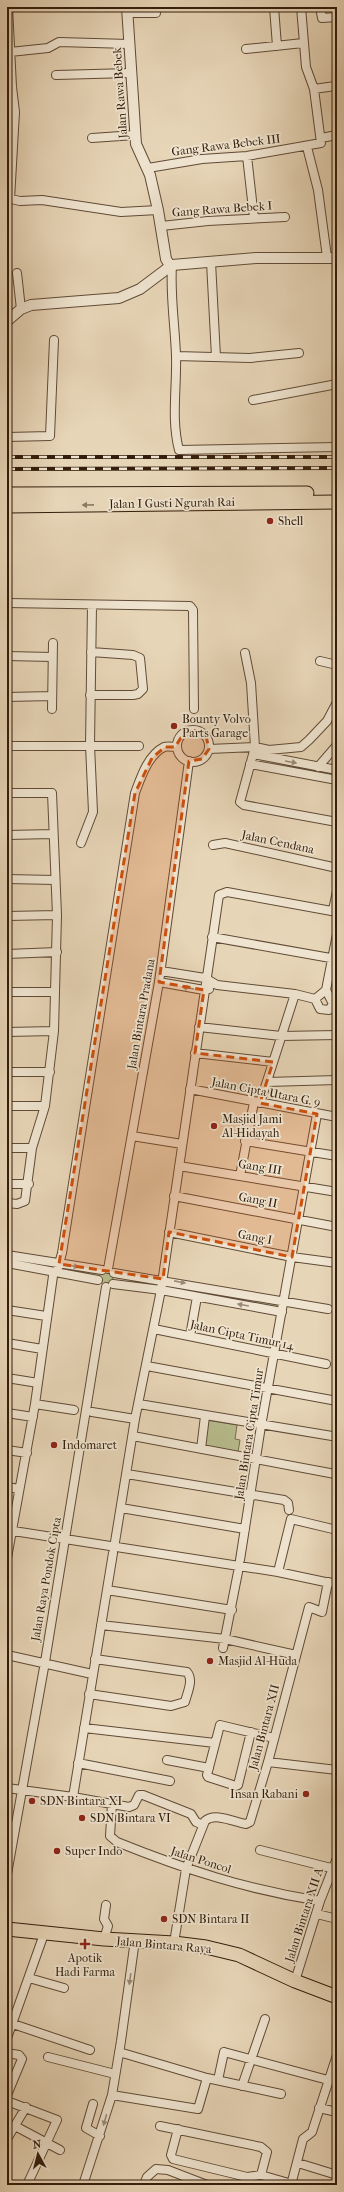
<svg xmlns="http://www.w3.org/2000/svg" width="344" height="2192" font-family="'IM FELL French Canon',serif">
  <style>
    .green { fill: #b7bd8e; stroke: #756d4c }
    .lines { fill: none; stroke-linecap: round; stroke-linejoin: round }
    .minor-casing { stroke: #604b36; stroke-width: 10 }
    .tertiary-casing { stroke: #604b36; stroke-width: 12 }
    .primary-casing { stroke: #331d0b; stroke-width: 15 }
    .minor { stroke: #efe4d0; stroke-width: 8 }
    .tertiary { stroke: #efe4d0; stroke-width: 10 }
    .primary { stroke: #e7d5b7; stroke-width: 13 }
    .rail-casing { stroke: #331d0b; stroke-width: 4 }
    .rail { stroke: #efe4d0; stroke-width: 2.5; stroke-dasharray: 8; stroke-linecap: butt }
    .oneway { fill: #8d7961 }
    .oneway2 { fill: #9a8a77 }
    .marked { fill: #cd500c; fill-opacity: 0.2; stroke: #cd500c; stroke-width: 3; stroke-dasharray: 8 5; stroke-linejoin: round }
    .poi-dot { fill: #8f2418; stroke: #efe4d0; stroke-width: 1.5 }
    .labels { text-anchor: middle; stroke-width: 3.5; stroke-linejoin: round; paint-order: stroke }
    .street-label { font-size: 12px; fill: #331d0b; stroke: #efe4d0 }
    .poi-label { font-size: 12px; fill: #331d0b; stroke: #efe4d0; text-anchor: start }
  </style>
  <rect width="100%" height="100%" fill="#e7d5b7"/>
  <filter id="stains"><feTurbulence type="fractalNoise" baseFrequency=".005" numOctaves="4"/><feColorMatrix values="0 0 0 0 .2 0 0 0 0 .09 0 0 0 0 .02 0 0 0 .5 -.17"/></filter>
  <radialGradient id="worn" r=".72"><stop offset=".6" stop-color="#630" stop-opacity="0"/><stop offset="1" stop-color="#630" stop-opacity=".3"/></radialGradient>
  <path class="green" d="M99 1278a7 7 0 1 1 14 0a7 7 0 1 1-14 0Z
    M164,1281L282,1304L281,1310L163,1289Z
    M206,1420L237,1425L235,1439L240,1440L238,1452L202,1447Z"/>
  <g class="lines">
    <g class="minor-casing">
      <path id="minor" d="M8,7L12,87L15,112L10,199
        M274,7L277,46
        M320,7L322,18L337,17
        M127,13H156
        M246,49L303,43
        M10,52L48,48L59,42L129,44
        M56,75L130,73
        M314,89L335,86L337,84
        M92,138L135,135
        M321,138L337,135
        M307,147L318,190L327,257
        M247,156L254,218
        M148,168L202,159L247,156L321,143L314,89L306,67L301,7
        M7,198L20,201L42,200L121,212L158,210
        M161,226L208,221L285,217
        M211,262L216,357
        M172,265C170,296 175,325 176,356C177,388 171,419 179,450L337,447
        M17,273L21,309
        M176,356L250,358L299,353
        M253,400L337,384
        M7,437L50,436L54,340
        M7,603L190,606L193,610L194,709
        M245,653L251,683L255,747L240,802L244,805L337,822
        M7,656L52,657
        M320,661L337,665
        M90,695H133L138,694L143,689L140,658L133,655L91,652
        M7,697L52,696
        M52,709L53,643
        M177 746a16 16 0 1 1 32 0a16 16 0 1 1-32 0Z
        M7,746H139
        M209,749L255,747L269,750L301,747L309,740L327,721L337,702
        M253,754L337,770
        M250,764L337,780
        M318,767L337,745
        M7,793H52L57,915L54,1031L45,1106L32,1148L25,1201L17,1204L7,1203
        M7,835L53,834
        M81,843L93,812L90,745L92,605
        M213,845L225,843L337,868
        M7,879L55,880
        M333,910L337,891
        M7,916L57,915
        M212,937L336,959
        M7,954L57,952
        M161,971L205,978L217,985L295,994L315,999L326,990L337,934
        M159,982L204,990L209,989
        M7,992H55
        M315,999L320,1009L329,1010L333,1004L326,990
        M199,1027L281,1036L337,1035
        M7,1032L54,1031
        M195,1053L273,1062
        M7,1072H50
        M267,1082L337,1080
        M190,1089L337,1117
        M260,1103L295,994
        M7,1106H45
        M132,1136L182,1144
        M245,1141L337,1156
        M7,1148H32
        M179,1166L337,1192
        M240,1176L254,1102
        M7,1184H29
        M174,1196L337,1227
        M169,1232L292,1257L337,1263
        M7,1255L102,1270
        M7,1263L98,1280
        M108,1269L159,982L189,761
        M57,1271L62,1253L135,793C141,777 148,755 164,747C167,746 173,747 177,747
        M114,1273L328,1309
        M113,1284L161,1290L282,1312
        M7,1310L46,1316
        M154,1329L326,1364
        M190,1336L197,1297
        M7,1343L42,1349
        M147,1366L337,1401
        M7,1378L38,1383
        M35,1404L74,1410
        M139,1404L332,1436
        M92,1412L135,1419
        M7,1413L33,1417
        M133,1436L335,1474
        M201,1449L205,1416
        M7,1450L27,1453
        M127,1474L284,1500L288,1503L289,1510
        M7,1487L19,1489
        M121,1508L245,1529
        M7,1530L278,1572L330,1583L337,1581
        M115,1542L135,1419L161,1290L219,895L227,892L337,912
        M7,1558L35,1404L53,1276
        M240,1560L261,1426L317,1114
        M278,1572L291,1519L337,1530
        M107,1590L232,1610
        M101,1625L225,1639L296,1655
        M223,1648L238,1572
        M7,1655L92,1674
        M89,1694L171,1706L185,1702C187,1693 194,1680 187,1672L95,1659
        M84,1728L215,1743
        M251,1732L238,1785L236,1786L208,1777L207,1775L220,1725L274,1738
        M167,1760L209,1768
        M268,1762L337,1770
        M78,1763L170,1781
        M7,1788L73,1797L113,1553
        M73,1797L129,1807L134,1805L139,1795H143L191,1814L196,1822L203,1825
        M112,1804L110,1836L117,1842C184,1869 248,1890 320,1901
        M260,1850L331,1868
        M7,1874L45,1662L106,1287
        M317,1914L337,1919
        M104,1939L108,1926L104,1919L106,1905
        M174,1943L186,1869L205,1821C215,1812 234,1822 246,1824L250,1822L268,1762L309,1607L322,1612L328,1582
        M29,1978L64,1988
        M295,1981L320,1901L337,1858
        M13,2024L90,2050
        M7,2038L44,1934
        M119,2052L207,2078
        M7,2053L19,2055L22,2059L7,2095
        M48,2057L115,2074
        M218,2080L224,2052L328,2080
        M242,2086L265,2019
        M112,2095L198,2109L207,2078L281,2094
        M7,2101L57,2120L27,2185
        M93,2104L86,2128L100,2136
        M319,2108L337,2112
        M15,2126L60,2150
        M160,2126L261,2147L267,2152L261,2175
        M178,2129L171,2155L173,2159L247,2177L261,2175L292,2184
        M7,2139L26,2107
        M298,2163L337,2175
        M83,2185L112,2095L121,2041L135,1940
        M144,2185L147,2177L156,2169L168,2170L207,2185
        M291,2185L303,2139L312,2132L337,2055"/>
    </g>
    <g class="tertiary-casing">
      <path id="tertiary" d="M127,7L136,144L150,175L158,210L166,259L169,264L172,265
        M7,321L21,309L31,305L119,298L140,289L172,265L256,258H337"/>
    </g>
    <g class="primary-casing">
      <path id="primary" d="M7,494L307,493
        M7,506L337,502
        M7,1929L104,1939L174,1943L206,1947L239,1955L295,1981L337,1997"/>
    </g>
    <use href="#minor" class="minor"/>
    <use href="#tertiary" class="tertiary"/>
    <use href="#primary" class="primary"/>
    <g class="rail-casing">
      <path id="rail" d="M7,457H337
        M7,469L337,468"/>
    </g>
    <use href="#rail" class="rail"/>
  </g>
  <defs><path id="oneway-solid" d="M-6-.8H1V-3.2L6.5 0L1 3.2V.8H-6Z"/></defs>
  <use class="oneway" href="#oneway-solid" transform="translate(88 505) rotate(179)"/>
  <g class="oneway2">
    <use href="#oneway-solid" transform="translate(291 762) rotate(10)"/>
    <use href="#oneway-solid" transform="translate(188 988) rotate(-170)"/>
    <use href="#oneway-solid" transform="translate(73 1266) rotate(11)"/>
    <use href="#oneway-solid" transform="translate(180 1282) rotate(11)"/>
    <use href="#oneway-solid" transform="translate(243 1305) rotate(-170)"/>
    <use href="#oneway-solid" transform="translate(130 1979) rotate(98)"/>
    <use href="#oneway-solid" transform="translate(105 2120) rotate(106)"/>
  </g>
  <path class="marked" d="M194,730L206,736L209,749L202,759L189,761L159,982L204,990L195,1053L273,1062L260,1103L317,1114L292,1257L169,1232L163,1279L59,1264L135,793L152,758L165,747H175L184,733Z"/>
  <g class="poi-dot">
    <circle cx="270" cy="521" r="4"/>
    <circle cx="174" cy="726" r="4"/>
    <circle cx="214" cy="1126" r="4"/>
    <circle cx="54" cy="1445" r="4"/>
    <circle cx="210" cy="1661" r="4"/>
    <circle cx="306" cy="1794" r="4"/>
    <circle cx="32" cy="1801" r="4"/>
    <circle cx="82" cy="1818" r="4"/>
    <circle cx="57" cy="1851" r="4"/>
    <circle cx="164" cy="1919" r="4"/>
    <path d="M83 1938h4v4h4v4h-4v4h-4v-4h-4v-4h4z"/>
  </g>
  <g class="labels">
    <g class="street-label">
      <text transform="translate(120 93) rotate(-94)" y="4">Jalan Rawa Bebek</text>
      <text transform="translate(226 145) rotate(-7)" y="4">Gang Rawa Bebek III</text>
      <text transform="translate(222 209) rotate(-4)" y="4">Gang Rawa Bebek I</text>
      <text transform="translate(172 503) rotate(-1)" y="4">Jalan I Gusti Ngurah Rai</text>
      <text transform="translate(278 842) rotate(12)" y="4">Jalan Cendana</text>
      <text transform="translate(141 1014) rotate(-80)" y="4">Jalan Bintara Pradana</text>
      <text transform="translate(266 1092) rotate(11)" y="4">Jalan Cipta Utara G. 9</text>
      <text transform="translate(260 1167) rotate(9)" y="4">Gang III</text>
      <text transform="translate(258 1200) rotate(11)" y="4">Gang II</text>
      <text transform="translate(255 1237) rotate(11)" y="4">Gang I</text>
      <text transform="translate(242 1335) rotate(12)" y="4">Jalan Cipta Timur 14</text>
      <text transform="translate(249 1434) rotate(-81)" y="4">Jalan Bintara Cipta Timur</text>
      <text transform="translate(46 1579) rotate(-80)" y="4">Jalan Raya Pondok Cipta</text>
      <text transform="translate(264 1727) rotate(-75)" y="4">Jalan Bintara XII</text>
      <text transform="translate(201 1860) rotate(18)" y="4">Jalan Poncol</text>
      <text transform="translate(304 1915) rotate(-72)" y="4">Jalan Bintara XII A</text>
      <text transform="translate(164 1945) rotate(5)" y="4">Jalan Bintara Raya</text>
    </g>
    <g class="poi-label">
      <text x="278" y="525">Shell</text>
      <text x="182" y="723">Bounty Volvo<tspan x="182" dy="14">Parts Garage</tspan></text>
      <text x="222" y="1123">Masjid Jami<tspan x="222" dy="14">Al-Hidayah</tspan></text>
      <text x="62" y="1449">Indomaret</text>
      <text x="218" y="1665">Masjid Al-Huda</text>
      <text x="298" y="1798" text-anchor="end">Insan Rabani</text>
      <text x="40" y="1805">SDN Bintara XI</text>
      <text x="90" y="1822">SDN Bintara VI</text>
      <text x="65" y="1855">Super Indo</text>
      <text x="172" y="1923">SDN Bintara II</text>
      <text x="85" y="1962" text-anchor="middle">Apotik<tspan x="85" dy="14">Hadi Farma</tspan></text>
    </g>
  </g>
  <rect width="344" height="2192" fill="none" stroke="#e7d5b7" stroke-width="24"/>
  <rect x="8" y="8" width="328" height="2176" fill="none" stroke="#331d0b" stroke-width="2"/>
  <rect x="12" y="12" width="320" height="2168" fill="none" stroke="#331d0b"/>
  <g transform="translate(38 2154) rotate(353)" stroke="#efe4d0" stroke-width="3" paint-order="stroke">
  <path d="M0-3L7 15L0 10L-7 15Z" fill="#331d0b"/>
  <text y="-6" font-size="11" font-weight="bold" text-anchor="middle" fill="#331d0b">N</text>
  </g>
  <rect width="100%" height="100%" filter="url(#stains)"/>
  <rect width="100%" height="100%" fill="url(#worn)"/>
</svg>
